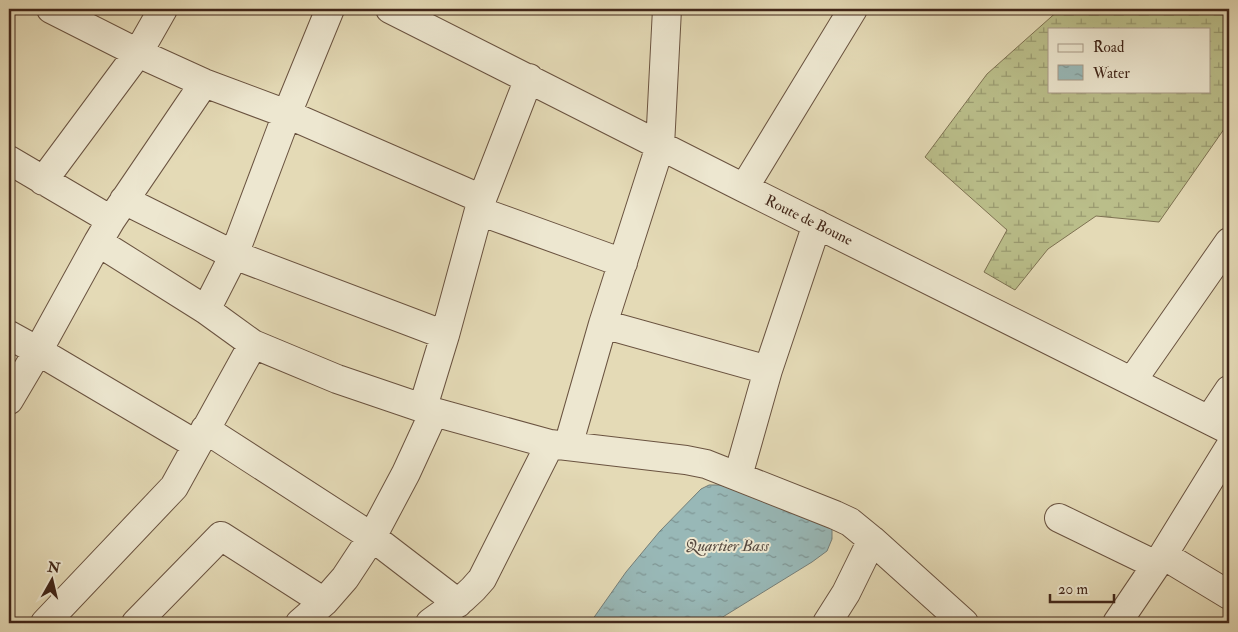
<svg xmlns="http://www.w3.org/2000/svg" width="1238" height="632" font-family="'IM FELL Double Pica',serif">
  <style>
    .wetland { fill: url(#wetland-marsh); stroke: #7e7252; fill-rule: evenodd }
    .water { fill: url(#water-ripples); stroke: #757e78 }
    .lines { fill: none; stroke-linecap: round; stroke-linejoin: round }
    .minor-casing { stroke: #6a5340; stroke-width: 30 }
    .minor { stroke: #ede7d0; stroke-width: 28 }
    .labels { text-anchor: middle; stroke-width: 4; stroke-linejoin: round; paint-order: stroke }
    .street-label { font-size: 15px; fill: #412619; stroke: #ede7d0 }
    .water-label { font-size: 16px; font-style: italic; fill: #574a40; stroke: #ede7d0 }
  </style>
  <defs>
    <pattern id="wetland-marsh" width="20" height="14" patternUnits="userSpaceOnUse" patternTransform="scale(1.25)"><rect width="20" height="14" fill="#babe8a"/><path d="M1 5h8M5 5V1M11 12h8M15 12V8" fill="none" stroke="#999a70"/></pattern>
    <pattern id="water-ripples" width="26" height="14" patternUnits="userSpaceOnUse" patternTransform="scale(1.25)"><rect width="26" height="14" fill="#98b8b7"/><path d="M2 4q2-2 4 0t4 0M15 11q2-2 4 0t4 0" fill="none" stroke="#7e9594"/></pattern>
  </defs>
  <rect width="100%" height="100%" fill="#e4dab6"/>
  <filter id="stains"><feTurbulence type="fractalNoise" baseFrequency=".004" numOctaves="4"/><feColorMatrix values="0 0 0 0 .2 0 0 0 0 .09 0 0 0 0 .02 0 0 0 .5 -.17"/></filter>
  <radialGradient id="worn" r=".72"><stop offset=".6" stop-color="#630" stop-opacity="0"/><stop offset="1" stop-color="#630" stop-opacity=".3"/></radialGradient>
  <path class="wetland" d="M1060,9H1229V122L1159,222L1096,216L1048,249L1015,290L984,272L1007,230L925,157L987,74ZM1049,29H1209V91H1049Z"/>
  <path class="water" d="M709,485H719L759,491L832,525V539L827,551L812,562L713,623H590L626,572L660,531L701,489Z"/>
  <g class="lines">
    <g class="minor-casing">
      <path id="minor" d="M51,9L138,53L204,83L287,114L482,199
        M390,9L744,188L1229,430
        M9,160L111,220
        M43,181L138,53L163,9
        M744,188L853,9
        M124,200L234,255L445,335
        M479,211L623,263
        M98,242L206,310L253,344L337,379L434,412L550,444L686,460L706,464L835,515L850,522L872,540L964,623
        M206,310L234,255L287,114L330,9
        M603,324L768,370
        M9,335L38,351L197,445
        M1132,381L1229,242
        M9,400L38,351L98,242L111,220L204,83
        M423,407L445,335L482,199L529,78
        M1209,420L1229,390
        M205,429L372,537L458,603
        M568,446L603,324L660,146L667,9
        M738,476L768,370L817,224
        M1059,518L1156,565
        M1163,555L1229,595
        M45,623L174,487L253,344
        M136,623L221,536L324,602
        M300,623L324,602L345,578L372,537L406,473L434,412
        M430,623C450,608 466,599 482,579L550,444
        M827,623L846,593L872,540
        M1117,623L1163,555L1229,448"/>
    </g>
    <use href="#minor" class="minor"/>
  </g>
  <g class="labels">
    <g class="street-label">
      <text transform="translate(809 220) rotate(26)" y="5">Route de Boune</text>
    </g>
    <g class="water-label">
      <text x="727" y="551">Quartier Bass</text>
    </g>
  </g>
  <rect width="1238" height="632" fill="none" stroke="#e4dab6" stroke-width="30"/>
  <rect x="10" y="10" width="1218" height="612" fill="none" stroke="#412619" stroke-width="2.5"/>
  <rect x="15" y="15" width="1208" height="602" fill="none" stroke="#412619"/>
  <rect x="1048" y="28" width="162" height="65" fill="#ede7d0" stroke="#a89a87"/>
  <rect x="1058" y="44" width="25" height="8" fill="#ede7d0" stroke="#a89a87"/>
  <text x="1093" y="52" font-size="15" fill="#412619">Road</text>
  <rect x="1058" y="65" width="25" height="15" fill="url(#water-ripples)" stroke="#a89a87"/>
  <text x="1093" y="78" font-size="15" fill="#412619">Water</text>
  <g transform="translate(52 580) rotate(8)" stroke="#ede7d0" stroke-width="4" paint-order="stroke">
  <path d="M0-4L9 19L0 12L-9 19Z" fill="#412619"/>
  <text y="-8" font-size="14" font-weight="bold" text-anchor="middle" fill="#412619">N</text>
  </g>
  <path d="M1050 594v8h64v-8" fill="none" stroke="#412619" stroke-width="2.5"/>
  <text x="1058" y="594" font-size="15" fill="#412619" stroke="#ede7d0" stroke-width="4" paint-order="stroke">20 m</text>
  <rect width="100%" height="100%" filter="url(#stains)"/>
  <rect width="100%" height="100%" fill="url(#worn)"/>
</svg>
